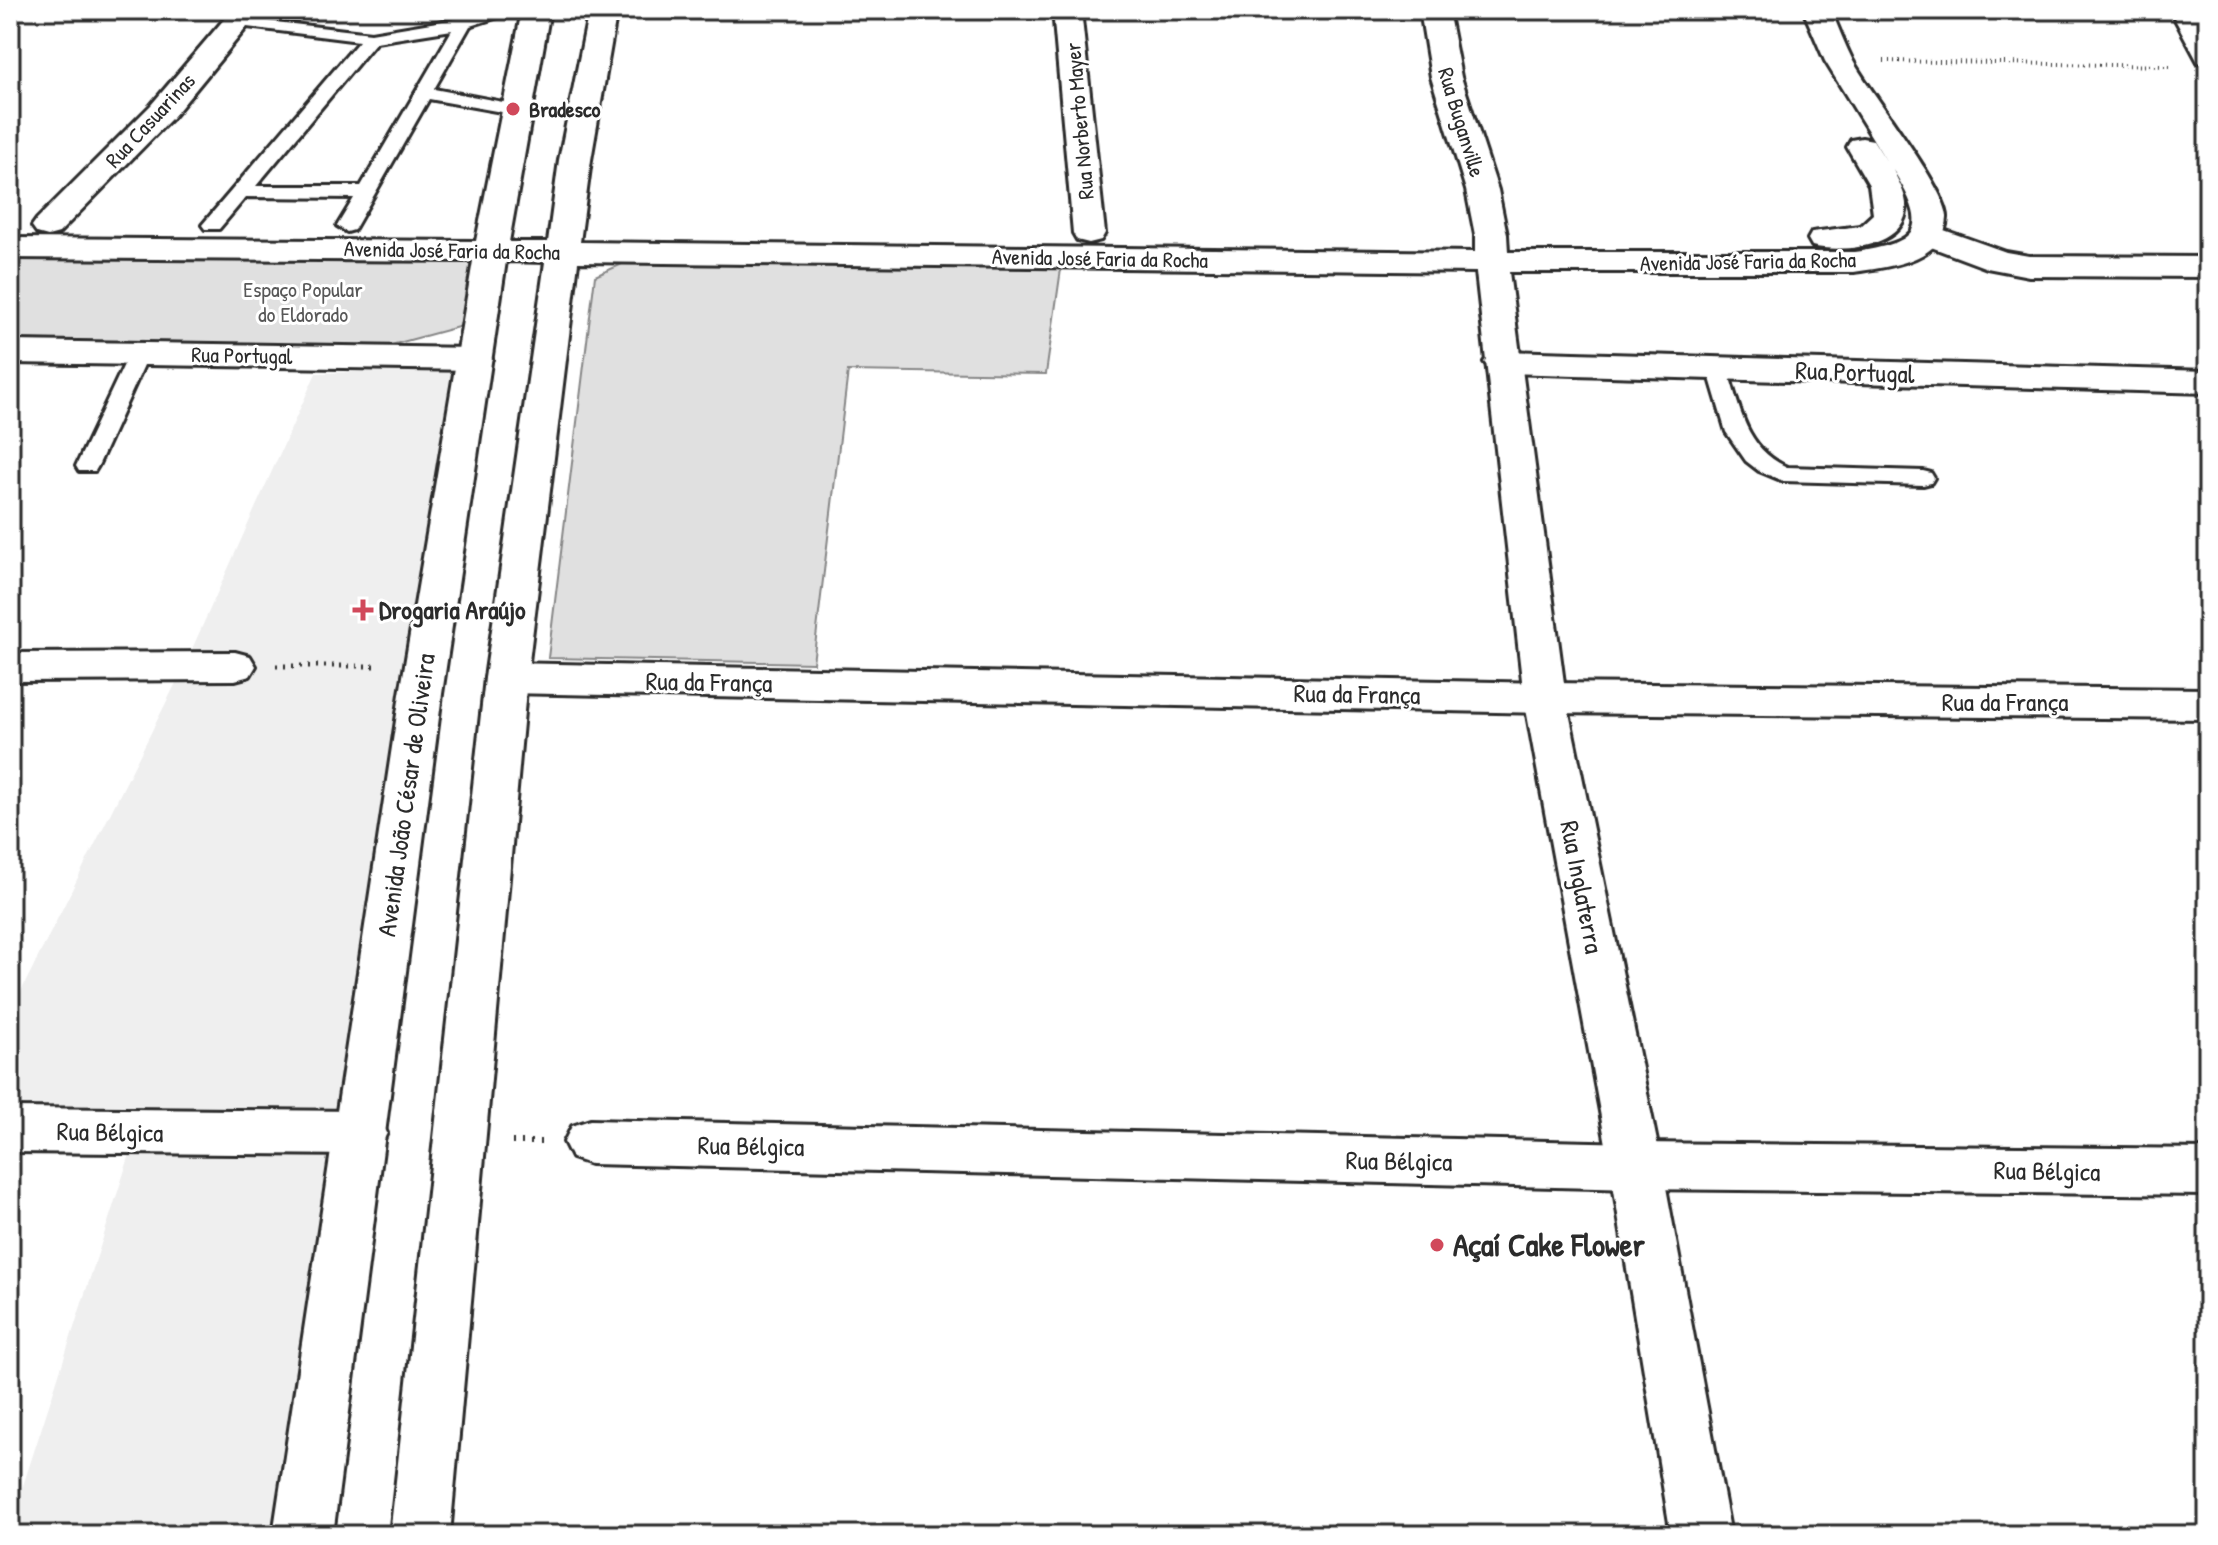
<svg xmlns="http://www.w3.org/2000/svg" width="2218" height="1545" font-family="'Patrick Hand',sans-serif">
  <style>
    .built { fill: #efefef }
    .green { fill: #e0e0e0; stroke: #868686; stroke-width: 2 }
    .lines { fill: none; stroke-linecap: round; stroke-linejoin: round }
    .lane-casing { stroke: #2b2b2b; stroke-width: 6 }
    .street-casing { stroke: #2b2b2b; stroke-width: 6 }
    .secondary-casing { stroke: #2b2b2b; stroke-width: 6 }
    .path-far2 { stroke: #2b2b2b; stroke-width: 4; stroke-dasharray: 1 4; stroke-linecap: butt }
    .path-far1 { stroke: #2b2b2b; stroke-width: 5; stroke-dasharray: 2 6; stroke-linecap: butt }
    .path { stroke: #2b2b2b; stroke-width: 6; stroke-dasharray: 2 7; stroke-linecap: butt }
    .lane { fill: #fff; fill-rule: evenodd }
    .street { fill: #fff; fill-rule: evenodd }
    .secondary { fill: #fff; fill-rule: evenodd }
    .poi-dot { fill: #d1495b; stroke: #fff; stroke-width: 3 }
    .labels { text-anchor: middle; stroke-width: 6; stroke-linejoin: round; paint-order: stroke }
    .far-poi-label { font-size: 22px; font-weight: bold; fill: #2b2b2b; stroke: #fff; text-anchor: start }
    .far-street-label { font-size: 22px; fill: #2b2b2b; stroke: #fff }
    .far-park-label { font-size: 22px; fill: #585858; stroke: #fff }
    .street-label { font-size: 26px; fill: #2b2b2b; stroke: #fff }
    .poi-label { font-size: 26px; font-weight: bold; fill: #2b2b2b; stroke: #fff; text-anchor: start }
    .near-poi-label { font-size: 32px; font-weight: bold; fill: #2b2b2b; stroke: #fff; text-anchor: start }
  </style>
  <rect width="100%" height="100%" fill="#fff"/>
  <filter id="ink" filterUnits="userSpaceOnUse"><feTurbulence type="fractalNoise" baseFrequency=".0125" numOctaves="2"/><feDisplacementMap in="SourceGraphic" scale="16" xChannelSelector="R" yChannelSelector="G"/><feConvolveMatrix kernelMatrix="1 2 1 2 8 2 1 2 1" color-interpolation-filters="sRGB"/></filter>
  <g filter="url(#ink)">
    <path class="built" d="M468,369L275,1535H10V1526L141,1120L10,1116V1013L183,669L316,373Z"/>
    <path class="green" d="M10,256L481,257L473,323L380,348L10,339Z
      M629,261L1061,269L1046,374L848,371L813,663L548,658L595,276Z"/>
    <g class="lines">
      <g class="lane-casing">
        <path id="lane" d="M488,10H513L511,13L470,26L434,89L519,105L522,109L519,113L513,114L429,99L354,230L347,232L337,226L354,198L246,197L219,229H205L202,225L359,41L239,26L231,21L233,17L371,33L461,18ZM452,30L361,186H256L376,42Z
          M139,348L149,354L98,466L95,471H79L76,466L129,354Z
          M1717,362L1727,368C1740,408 1745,448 1787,467L1923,471L1931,473L1934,478L1931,483L1923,485L1783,481L1759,471L1746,461L1726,432L1707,368Z"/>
      </g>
      <g class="street-casing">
        <path id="street" d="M232,10H261L173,117L59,233L48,236L37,233L32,226L37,219L151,105Z
          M1053,10H1081L1105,233L1101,240L1089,243L1077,240L1073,233Z
          M1420,10H1448L1461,77L1498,190L1507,235L1503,242L1491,245L1479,242L1475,235L1466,190L1431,77Z
          M2170,10H2198L2208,29V65L2198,62Z
          M1927,224L2006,252L2029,256L2208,257V277L2029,276L1987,268L1915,241L1911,234L1915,227Z
          M10,341L474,348L486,352L492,359L486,366L474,370L10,363Z
          M1502,351L2208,371V393L1502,373L1490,369L1484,362L1490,355Z
          M235,652L250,656L256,666L250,676L235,680L10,681V653Z
          M506,663L1545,683L2208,689V719L1545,713L506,693L491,688L485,678L491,668Z
          M10,1108L361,1111L379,1117L387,1133L379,1149L361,1155L10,1152Z
          M590,1120L1636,1143L2208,1149V1195L1636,1189L590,1164L572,1158L564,1142L572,1126Z"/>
      </g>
      <g class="secondary-casing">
        <path id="secondary" d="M522,10H550L509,242H548L559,160L589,10H617L591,160L580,242L1475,252V235L1479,228L1491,225L1503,228L1507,235L1508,252H1854C1922,242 1929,228 1893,170C1899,183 1908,197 1906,212C1900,248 1840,253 1812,246L1808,239L1812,232L1860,226L1873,214L1869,185L1847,147L1851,140L1862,138L1873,140L1887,162L1825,61L1803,10H1831C1838,27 1845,45 1853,61C1869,91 1949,192 1947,218C1944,262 1887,267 1854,272H1509L1566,698L1662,1166L1731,1535H1671L1610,1166L1524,698L1476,272L578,262L527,678L450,1535H390L485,678L545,262L506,261L442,694L333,1535H273L400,694L473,261L10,258V238L476,241Z"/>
      </g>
      <path class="path-far2" d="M1884,61L2170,66"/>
      <path class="path-far1" d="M276,666H378"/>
      <path class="path" d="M512,1142H542"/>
      <use href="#lane" class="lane"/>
      <use href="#street" class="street"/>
      <use href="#secondary" class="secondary"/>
    </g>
  </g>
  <g class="poi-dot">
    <circle cx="513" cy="109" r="8"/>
    <path d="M359 598h8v8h8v8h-8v8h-8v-8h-8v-8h8z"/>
    <circle cx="1437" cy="1245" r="8"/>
  </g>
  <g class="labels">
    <g class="far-poi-label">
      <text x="529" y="117">Bradesco</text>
    </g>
    <g class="far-street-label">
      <text transform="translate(150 120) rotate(-47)" y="8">Rua Casuarinas</text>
      <text transform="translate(1079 121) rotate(-95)" y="8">Rua Norberto Mayer</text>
      <text transform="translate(1462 122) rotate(73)" y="8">Rua Buganville</text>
      <text transform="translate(452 250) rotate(1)" y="8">Avenida José Faria da Rocha</text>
      <text transform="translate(1100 258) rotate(1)" y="8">Avenida José Faria da Rocha</text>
      <text transform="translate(1748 261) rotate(-1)" y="8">Avenida José Faria da Rocha</text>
      <text transform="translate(242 355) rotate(1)" y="8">Rua Portugal</text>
    </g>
    <g class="far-park-label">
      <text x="303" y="297">Espaço Popular<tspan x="303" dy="25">do Eldorado</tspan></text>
    </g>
    <g class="street-label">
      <text transform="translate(1855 372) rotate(2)" y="9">Rua Portugal</text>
      <text transform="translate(709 682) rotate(1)" y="9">Rua da França</text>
      <text transform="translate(1357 694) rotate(1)" y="9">Rua da França</text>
      <text x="2005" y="711">Rua da França</text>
      <text transform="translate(406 795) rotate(-82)" y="9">Avenida João César de Oliveira</text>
      <text transform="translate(1582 887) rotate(79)" y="9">Rua Inglaterra</text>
      <text transform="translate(110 1132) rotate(1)" y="9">Rua Bélgica</text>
      <text transform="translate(751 1146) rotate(1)" y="9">Rua Bélgica</text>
      <text transform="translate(1399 1161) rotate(1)" y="9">Rua Bélgica</text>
      <text transform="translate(2047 1171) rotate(1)" y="9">Rua Bélgica</text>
    </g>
    <g class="poi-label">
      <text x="379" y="619">Drogaria Araújo</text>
    </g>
    <g class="near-poi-label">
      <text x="1453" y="1256">Açaí Cake Flower</text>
    </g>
  </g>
  <rect width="2218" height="1545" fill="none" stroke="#fff" stroke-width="40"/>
  <rect x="20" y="20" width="2178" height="1505" fill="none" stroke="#2b2b2b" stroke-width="3" filter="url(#ink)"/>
</svg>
